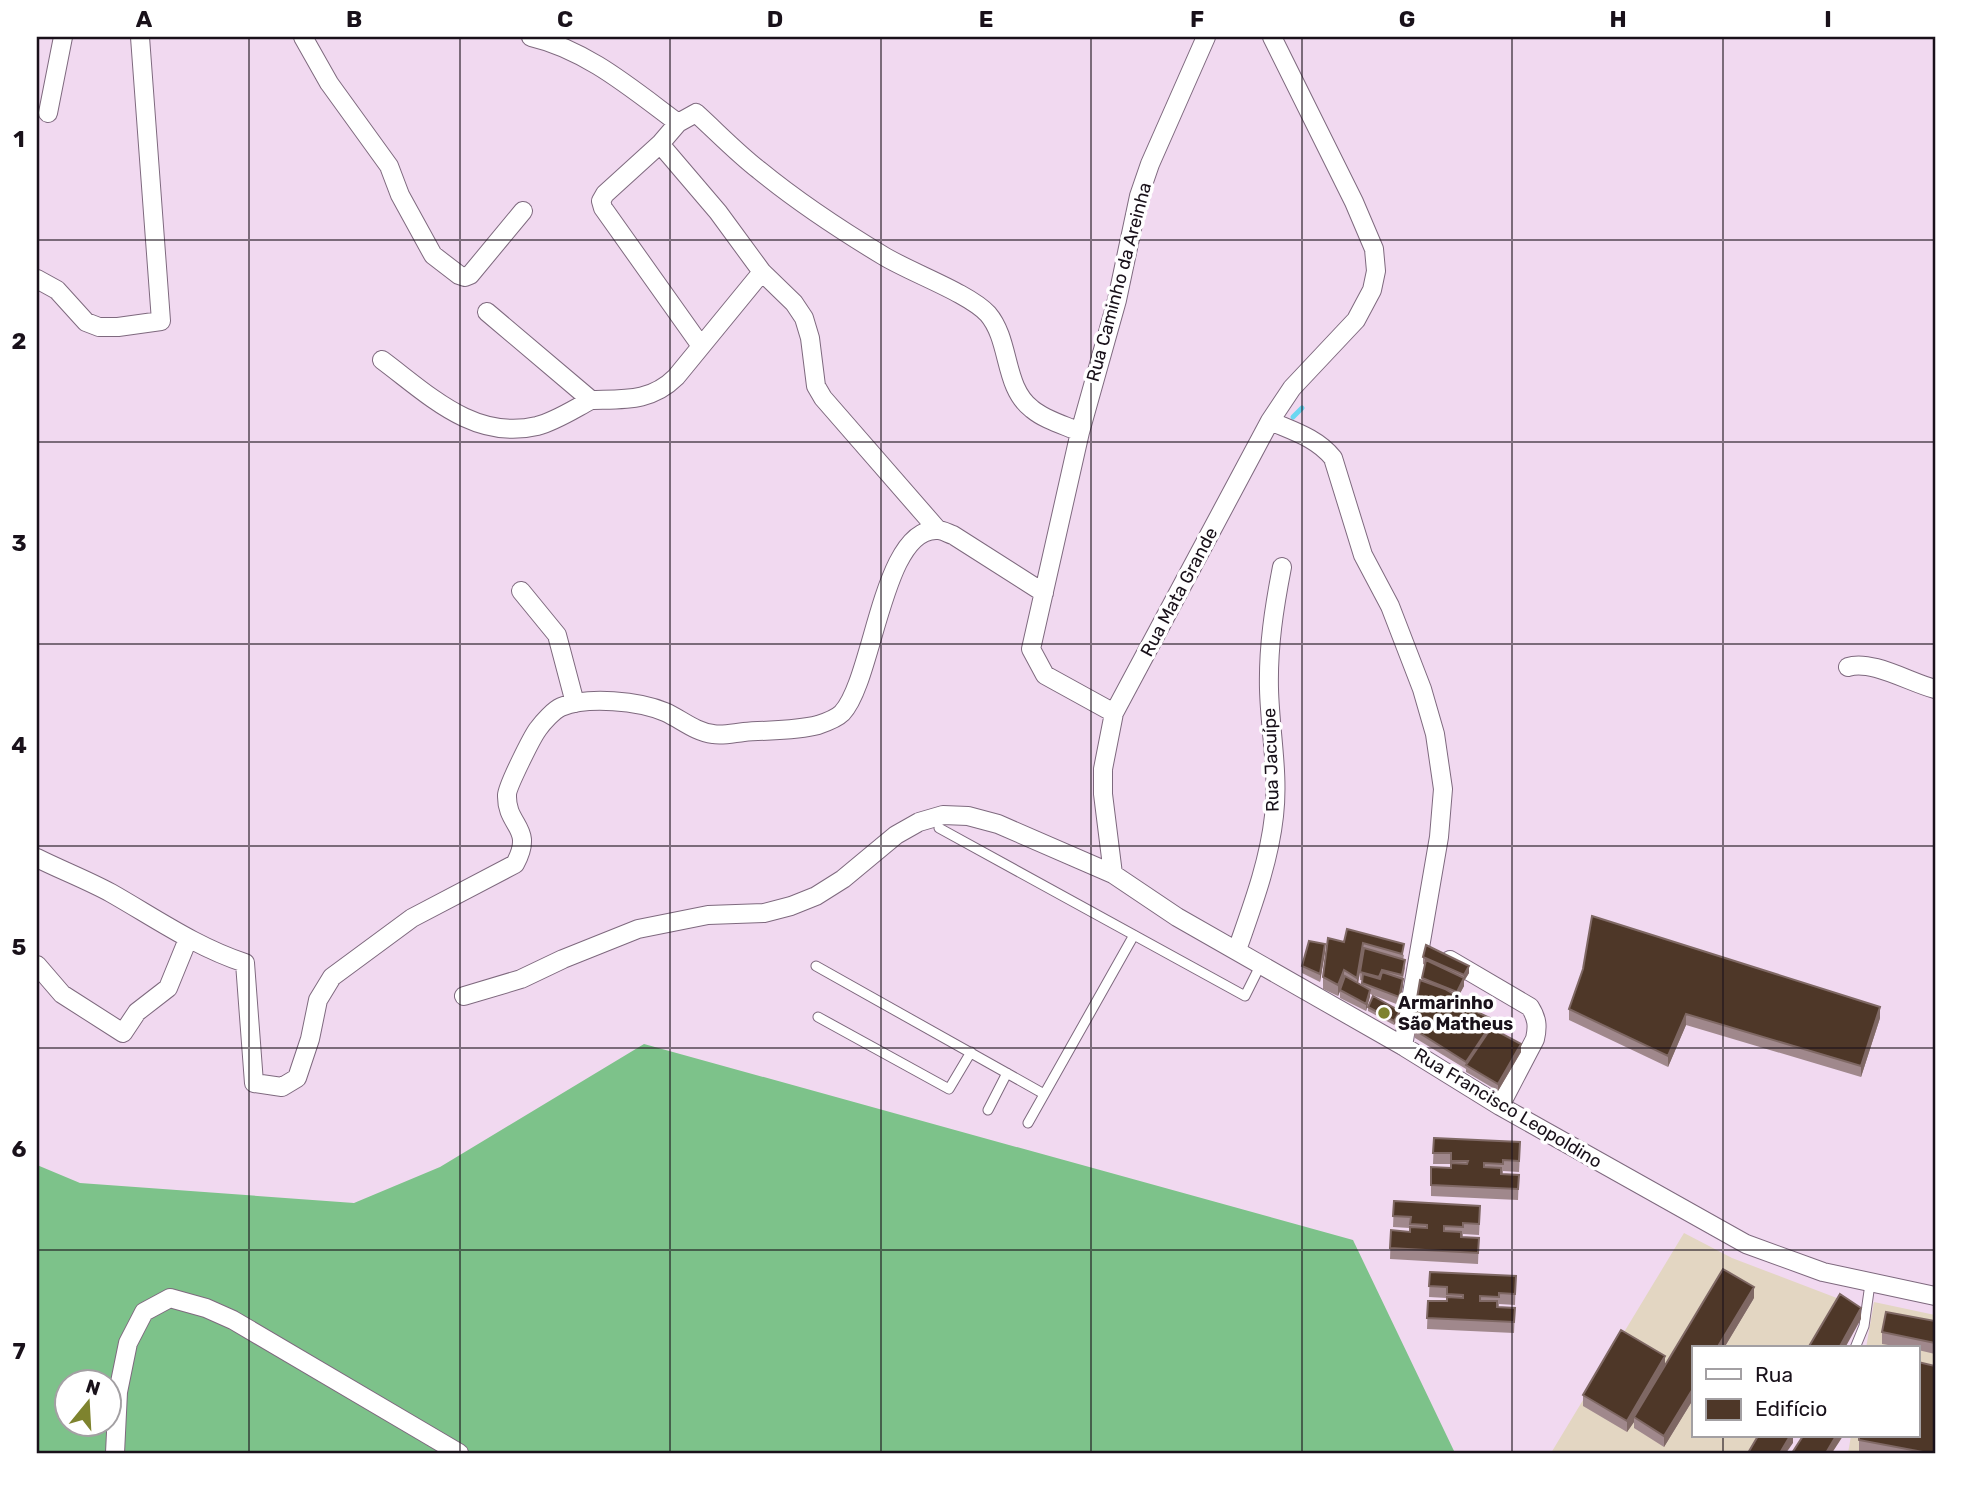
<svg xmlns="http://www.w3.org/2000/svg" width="1972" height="1490" font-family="Rubik,sans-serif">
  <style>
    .industrial { fill: #e3d6c2 }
    .forest { fill: #7dc28a; fill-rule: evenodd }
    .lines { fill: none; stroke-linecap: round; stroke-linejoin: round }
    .stream { stroke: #6ad7f1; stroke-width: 5 }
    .lane-casing { stroke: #7e697e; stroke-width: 11 }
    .street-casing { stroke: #7e697e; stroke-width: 20 }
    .lane { stroke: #fff; stroke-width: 9 }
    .street { stroke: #fff; stroke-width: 18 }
    .wall { fill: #a0888c; fill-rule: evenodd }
    .shaded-wall { fill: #7f6864 }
    .building { fill: #4e3728; stroke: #7f6864; stroke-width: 2 }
    .grid { fill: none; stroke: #19111a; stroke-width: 2; stroke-opacity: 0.55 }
    .poi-dot { fill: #7e832e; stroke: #fff; stroke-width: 2.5 }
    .labels { text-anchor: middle; stroke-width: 7; stroke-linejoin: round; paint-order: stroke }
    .street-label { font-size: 18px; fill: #19111a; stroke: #fff }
    .poi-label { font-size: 18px; font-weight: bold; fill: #19111a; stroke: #fff; text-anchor: start }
    .neatline { fill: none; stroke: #19111a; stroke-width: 2.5 }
    .grid-label { font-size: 23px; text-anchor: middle; font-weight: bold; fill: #19111a }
  </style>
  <rect width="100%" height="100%" fill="#f1d9f0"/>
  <path class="industrial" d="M1684,1233L1732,1258L1842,1300L1814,1348H1694V1436H1761L1751,1453H1551Z
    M1874,1302L1935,1315V1453H1848L1851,1436H1918V1348H1866Z"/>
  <path class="forest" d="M644,1044L1353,1240L1455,1453H37V1165L80,1183L354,1203L440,1167ZM66,1382H108V1424H66Z"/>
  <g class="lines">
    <path class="stream" d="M1293,417L1302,408"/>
    <g class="lane-casing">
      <path id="lane" d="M939,828L1245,996L1261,964
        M816,966L1044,1094
        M818,1017L949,1089L971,1052
        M988,1110L1007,1073
        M1028,1123L1134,935
        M1855,1348L1864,1326L1870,1284"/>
    </g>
    <g class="street-casing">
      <path id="street" d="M303,37L329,83L389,166L400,195L433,255L459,275L465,277L470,275L523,211
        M531,37C587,50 632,89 678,123L696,113C717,132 737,153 759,170C798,202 839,229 882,255C909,272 969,293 988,314C1011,341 1003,387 1032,409C1045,420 1064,425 1080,432
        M1272,37L1354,202L1374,249L1376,271L1372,290L1356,320L1292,388L1270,421L1114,713L1103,769V794L1113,874L1177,917L1403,1046L1500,1106L1746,1244L1823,1272L1935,1296
        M48,113L63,37
        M678,123L660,144L718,212L762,272L794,303L804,318L810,338L816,386L823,398L938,530
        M660,144L605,194L601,201L603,208L701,346
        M37,279L57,290L86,322L99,327H118L161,321L140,37
        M487,312L591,400C624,399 651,402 676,377L762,272
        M382,360C429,395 474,441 537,426C556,421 574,409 591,400
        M1270,421C1293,431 1317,438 1333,458L1363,555L1390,606L1422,689L1435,734L1443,789L1439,837L1403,1046
        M521,591L557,635L575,703
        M1848,667C1871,659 1911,683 1935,689
        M1114,713L1045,675L1031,649L1080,432L1117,300L1139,196L1150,164L1206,37
        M37,858C61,870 87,880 111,893C155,918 196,947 245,963L254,1083L282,1087L297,1078L310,1039L318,1000L332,977L412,918L515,864C535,827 506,827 507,795C507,787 532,737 538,729C543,722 554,710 561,707C588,696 639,701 665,712C681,719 695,732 713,734C722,736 734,733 744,732C768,730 795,731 818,725C824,723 837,718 842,713C874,679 882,526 938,530C943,530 949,534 953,535L1044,593
        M1237,950C1252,907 1269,862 1274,816C1279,774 1270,731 1269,689C1268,647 1274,608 1282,567
        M1450,960L1530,1007C1537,1018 1538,1026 1535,1039L1500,1106
        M37,965L62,994L123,1033L137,1012L168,988L188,939
        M464,996L521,979L563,959L638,929L708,915L764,913L791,906L816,896L843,879L896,835L919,822L943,815L968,816L998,824L1113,874
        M115,1453L118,1392L128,1343L144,1312L170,1298L206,1308L233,1320L459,1453"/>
    </g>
    <use href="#lane" class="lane"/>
    <use href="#street" class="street"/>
  </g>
  <path class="wall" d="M1347,929L1404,955L1403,960L1405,968L1403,979V986L1399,1005L1370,994L1366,1011L1340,998V991L1338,996L1323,989V977L1344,942ZM1360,973V980H1362V985L1358,983Z
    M1325,952L1320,982L1302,973V966Z
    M1423,957L1469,973L1464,981V986L1458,997L1463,1014L1479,1012L1494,1027L1493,1030L1521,1052L1498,1091L1466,1072V1069L1415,1038L1413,1029V1022L1425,965L1423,964Z
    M1368,1007L1400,1015L1394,1025L1368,1011Z
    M1569,1009L1880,1018L1861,1077L1686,1025L1668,1067L1569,1020Z
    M1434,1138L1520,1154L1519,1172L1503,1171V1174L1519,1175L1518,1200L1431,1196V1167L1451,1168V1164H1433Z
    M1394,1201L1480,1217L1479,1235L1463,1234V1237L1479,1238L1478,1264L1390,1259L1391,1230L1410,1232V1228L1393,1227Z
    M1430,1272L1516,1276L1515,1305L1499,1304V1307L1515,1308L1514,1333L1427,1329L1428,1301H1447V1298L1429,1297Z
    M1754,1298L1724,1348H1694V1398L1664,1447L1634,1428V1422L1627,1432L1583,1406V1395L1665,1364Z
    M1935,1321V1354L1918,1350V1348H1906L1882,1344V1332Z
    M1859,1440L1935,1453H1870L1859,1451Z"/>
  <path class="shaded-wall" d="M1363,943V954L1357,989V978Z
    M1325,944V952L1320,982V974Z
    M1469,966V973L1464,981V986L1457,999V992L1464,979V975Z
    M1344,970V982L1338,996V985Z
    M1403,979V986L1399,1005V997Z
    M1370,990V997L1366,1011V1004Z
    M1880,1007V1018L1861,1077V1066Z
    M1400,1011V1015L1394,1025V1021Z
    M1686,1014V1025L1668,1067V1056Z
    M1494,1020V1027L1469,1066L1466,1065V1069V1062Z
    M1521,1044V1052L1498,1091V1084Z
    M1754,1287V1298L1724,1348H1717Z
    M1861,1308V1319L1845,1348H1839Z
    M1665,1356V1367L1634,1417V1422L1627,1432V1421Z
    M1694,1387V1398L1664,1447V1436Z
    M1790,1436H1793V1443L1786,1453H1780Z
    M1836,1436H1843L1832,1453H1826Z"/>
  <path class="building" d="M1592,916L1880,1007L1861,1066L1686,1014L1668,1056L1569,1009L1583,969Z
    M1347,929L1404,944L1402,954L1363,943L1357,978L1344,970L1338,985L1323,977L1328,938L1344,942Z
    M1309,941L1325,944L1320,974L1302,966Z
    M1426,945L1469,966L1464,975L1423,957Z
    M1364,948L1405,960L1402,975L1382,970L1379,977L1360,972Z
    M1426,960L1464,978L1457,992L1422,978Z
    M1382,972L1403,979L1399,997L1362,983L1363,974L1380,979Z
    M1345,976L1370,990L1366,1004L1340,990Z
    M1420,980L1445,989L1462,999L1463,1014L1466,1003L1479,1008L1477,1012L1494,1020L1466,1062L1415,1030L1413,1022Z
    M1373,996L1400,1011L1394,1021L1368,1007Z
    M1491,1028L1521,1044L1498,1084L1466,1065Z
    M1434,1138L1520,1142L1519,1161L1503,1160V1164L1484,1163V1167L1501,1168V1174L1519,1175L1518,1189L1431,1185V1167L1451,1168V1163L1467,1164L1468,1161H1451V1153H1433Z
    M1394,1201L1480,1206L1479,1224L1463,1223V1227L1444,1226V1231L1461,1232V1237L1479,1238L1478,1253L1390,1248L1391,1230L1410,1232V1227L1427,1228V1225L1410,1224L1411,1217L1393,1216Z
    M1723,1269L1754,1287L1717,1348H1694V1387L1664,1436L1634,1417Z
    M1430,1272L1516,1276L1515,1294L1499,1293V1297L1480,1296V1301H1497V1307L1515,1308L1514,1322L1427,1318L1428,1301H1447V1297L1463,1298V1295L1447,1294V1287L1429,1286Z
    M1840,1294L1861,1308L1839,1348H1808Z
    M1886,1312L1935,1321V1343L1882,1332Z
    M1621,1330L1665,1356L1627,1421L1583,1395Z
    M1918,1362L1935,1366V1453H1928L1859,1440V1436H1918Z
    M1758,1436H1790L1780,1453H1748Z
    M1803,1436H1836L1826,1453H1792Z"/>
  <path class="grid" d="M249,37V1453M460,37V1453M670,37V1453M881,37V1453M1091,37V1453M1302,37V1453M1512,37V1453M1723,37V1348M37,240H1935M37,442H1935M37,644H1935M37,846H1935M37,1048H1935M37,1250H1935M1723,1436V1453"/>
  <circle class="poi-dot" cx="1384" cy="1013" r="7"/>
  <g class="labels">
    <g class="street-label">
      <text transform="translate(1119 282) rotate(-75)" y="6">Rua Caminho da Areinha</text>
      <text transform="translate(1179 592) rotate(-62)" y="6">Rua Mata Grande</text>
      <text transform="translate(1271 760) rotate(-92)" y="6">Rua Jacuípe</text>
      <text transform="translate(1508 1108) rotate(31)" y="6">Rua Francisco Leopoldino</text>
    </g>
    <g class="poi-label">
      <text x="1398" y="1009">Armarinho<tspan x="1398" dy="21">São Matheus</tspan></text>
    </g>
  </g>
  <rect width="1972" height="1490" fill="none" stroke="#ffffff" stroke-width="77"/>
  <rect x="1692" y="1346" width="228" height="91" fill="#ffffff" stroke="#a3a0a3" stroke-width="2"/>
  <rect x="1706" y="1369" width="35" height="10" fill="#ffffff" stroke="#a3a0a3" stroke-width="2"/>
  <text x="1755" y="1382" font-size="21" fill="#19111a">Rua</text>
  <rect x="1706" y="1399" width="35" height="21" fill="#4e3728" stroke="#a3a0a3" stroke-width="2"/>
  <text x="1755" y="1416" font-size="21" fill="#19111a">Edifício</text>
  <g transform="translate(88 1403) rotate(18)"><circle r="33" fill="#ffffff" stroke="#a3a0a3" stroke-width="2"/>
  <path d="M0-5L12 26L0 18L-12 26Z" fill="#7e832e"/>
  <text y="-10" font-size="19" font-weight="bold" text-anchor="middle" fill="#19111a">N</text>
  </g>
  <rect x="38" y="38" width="1896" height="1414" class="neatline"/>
  <g class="grid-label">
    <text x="144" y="27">A</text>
    <text x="354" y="27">B</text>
    <text x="565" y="27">C</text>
    <text x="775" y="27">D</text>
    <text x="986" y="27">E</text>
    <text x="1197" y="27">F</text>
    <text x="1407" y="27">G</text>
    <text x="1618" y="27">H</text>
    <text x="1828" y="27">I</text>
    <text x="19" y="147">1</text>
    <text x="19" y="349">2</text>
    <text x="19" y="551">3</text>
    <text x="19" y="753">4</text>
    <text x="19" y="955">5</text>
    <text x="19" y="1157">6</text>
    <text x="19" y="1359">7</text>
  </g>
</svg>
